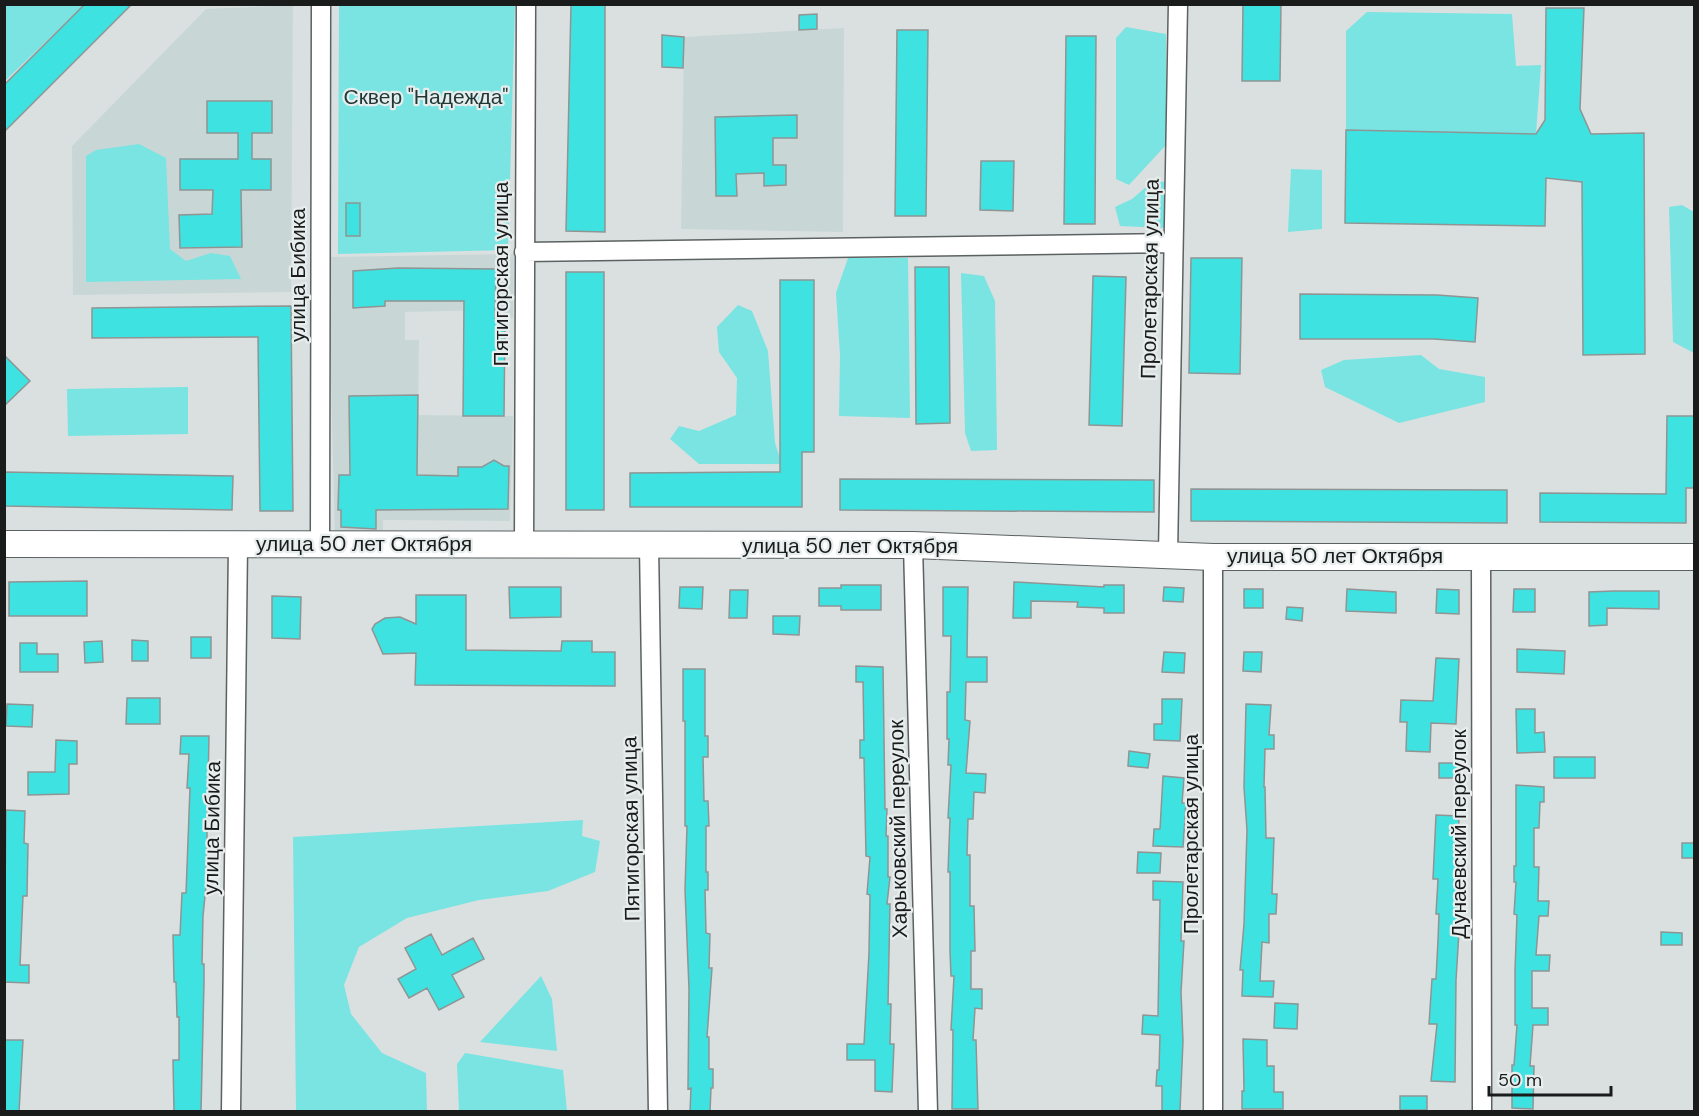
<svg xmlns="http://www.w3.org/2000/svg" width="1699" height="1116" font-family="'DM Sans',sans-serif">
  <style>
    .built { fill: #c8d7d6 }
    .green { fill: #79e4e2 }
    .building { fill: #3ee3e1; stroke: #8f9594; stroke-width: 1.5 }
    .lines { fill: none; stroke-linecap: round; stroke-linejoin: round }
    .minor-casing { stroke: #5c6161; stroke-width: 21 }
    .secondary-casing { stroke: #5c6161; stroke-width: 28 }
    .minor { stroke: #fff; stroke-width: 18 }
    .secondary { stroke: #fff; stroke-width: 26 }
    .labels { text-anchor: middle; stroke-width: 4.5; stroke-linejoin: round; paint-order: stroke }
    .park-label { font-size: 21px; fill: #1e3837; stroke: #e7eded }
    .street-label { font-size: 21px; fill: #1a1c1c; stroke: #e7eded }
  </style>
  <rect width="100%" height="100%" fill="#dae0e0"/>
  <path class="built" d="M293,5L291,292L73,295L72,146L206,9Z
    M844,28L843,232L681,229L684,37Z
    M514,254L513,318H495L494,310L405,312V340H419L418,415L513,416L510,521L383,520V540L335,541L328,257Z"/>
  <path class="green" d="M5,4H84V5L5,81Z
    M339,5H515L508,250L338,254Z
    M1367,12L1512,14L1516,66L1541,65L1536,134L1347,130L1346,143V31Z
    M1126,27L1166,34V145L1129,185L1116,179V38Z
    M139,144L166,158L170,249L186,261L211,253L230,256L241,279L86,282V156L96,150Z
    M1291,169L1322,170V229L1288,232Z
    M1153,181L1166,182V228L1120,226L1115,207L1132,199Z
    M1682,205L1694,212V353L1673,342L1669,207Z
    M848,258H908L910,418L839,416L840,355L836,293Z
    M961,273L984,276L995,301L997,450L971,451L965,433Z
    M738,305L752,311L768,351L775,443L782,464H699L670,439L679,426L699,431L736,415L737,378L719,352L717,327Z
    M1421,355L1439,369L1485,377V402L1399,423L1325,387L1321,370L1344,360Z
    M188,387V434L68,436L67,389Z
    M583,820L582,836L600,841L595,872L548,891L479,900L407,918L359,947L344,985L351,1014L382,1053L426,1073L427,1111H296L293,837Z
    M541,976L552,999L557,1051L480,1042Z
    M465,1053L563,1070L567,1111H459L457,1064Z"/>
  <path class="building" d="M85,4H132L4,132V85Z
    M571,4H605V232L566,231Z
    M1243,4H1281L1280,81H1242Z
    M1546,8H1584L1580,109L1591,134L1644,133L1645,354L1583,355L1582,182L1546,178L1545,226L1345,223L1346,130L1536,134L1545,120Z
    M817,14V29L799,30V15Z
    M897,30H928L926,216H895Z
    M662,35L684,37L683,68L662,67Z
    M1066,36H1096L1095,224H1064Z
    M207,101H272V133H252V159H271V190H241L242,247L180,248L179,215L212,214L213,190H180V159H238V133H207Z
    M797,115V138H773V165H786V185L764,186V173L736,174L737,196H716L715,117Z
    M981,161H1014L1013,211L980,210Z
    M346,203H360V236H346Z
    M1191,258H1242L1240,374L1189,373Z
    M915,267H949L950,423L916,424Z
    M398,268L496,269L495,318H505L504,416H463L464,301H385V306L353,308V271Z
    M566,272H604V510H566Z
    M1093,276L1126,277L1122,426L1089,425Z
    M780,280H814V452H802V507H630V473L780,472Z
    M1300,294L1437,295L1478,298L1475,342L1434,339H1300Z
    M291,306L293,511H260L258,337L92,338V308Z
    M4,355L30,381L4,406Z
    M418,395L417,475L458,476V467H482L494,460L504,466H509L508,509L376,510V529L341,527V510H338L339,475H350L349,396Z
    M1667,416H1695V488H1686V523L1540,522V493L1666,494Z
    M4,472L233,476L232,510L4,506Z
    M840,479L1154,480V512L840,510Z
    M1191,489L1507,490V523L1191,521Z
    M87,581V616H9V582Z
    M1014,582L1104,587V585H1124V613H1104V608L1077,607L1078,602L1031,601V618H1013Z
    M841,585H881V610H841V606H819V588H841Z
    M509,587H561V617L510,618Z
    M680,587H703L702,609L679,608Z
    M943,587H968L967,657H987V682H966L965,720L970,721L966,773L986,774L985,793L974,792L973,819H968L967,855H970V906H974L975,951H971V989H982V1009L975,1008L973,1040H976L978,1109H952L953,1030H951L954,976H951L950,951V872H948L950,818H948L951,765H948L949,739H947V692H950L951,636H943Z
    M1164,587L1184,588L1183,602L1163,601Z
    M1244,589H1263V608H1244Z
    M1347,589L1396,592V613L1346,611Z
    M1437,589L1459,590V614L1436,613Z
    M1514,589H1535V612H1513Z
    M730,590H748L747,618H729Z
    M1614,591H1659V609L1607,608V625L1589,626V592Z
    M416,595H466V650L561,651L562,641H592V652H615V686L415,685L416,653L383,654L372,629L375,624L385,618L400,617L416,624Z
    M272,596L301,597L300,639L272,638Z
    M1287,607L1303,608L1302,621L1286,619Z
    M773,616H800L799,635L773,634Z
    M191,637H211V658H191Z
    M132,640L148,641V661H132Z
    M102,641L103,662L85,663L84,642Z
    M20,643H37V654H58V672H20Z
    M1517,649L1565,651L1564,674L1517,672Z
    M1164,652L1185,653L1184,673L1162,672Z
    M1244,652H1262L1261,672L1243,671Z
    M1436,658L1459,659L1456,724L1431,723L1430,752L1406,751L1407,722H1400L1401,700L1433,701Z
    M856,666L883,667L885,809H887L886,836H888V877H890L887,904H890L888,1004H891L890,1044H894L892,1092L875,1091V1060H847V1044H864L869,953L870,895L867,894L870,857L866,856L864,758H860V740H864L863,682H856Z
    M683,669H705V736H708V757H703L704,801H708L709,826H706V872H708V890H705L706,933L710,934L709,968H712L707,1037H709V1069H713V1088H711L710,1112H690L691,1088L688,1089L689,989L685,890L687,826H685V721H683Z
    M127,698H160V724H126Z
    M1162,699H1182L1180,741L1154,740V724H1162Z
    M7,704L33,705L32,727L6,726Z
    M1246,704L1271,705L1269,735H1274V749H1265L1264,787H1265L1266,838H1274L1272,894H1277L1276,914H1269V943L1262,942L1260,981H1274L1273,997L1242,996L1243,970H1240L1244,924L1247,830L1244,787Z
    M1516,709H1535V733L1544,732L1545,752L1517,753Z
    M181,736H209L206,886L203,916L202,964H204V982L201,1112H174L173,1060H179V1017H177L176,982H174L173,935H180L182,893H186L190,788H187L189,754H180Z
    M56,740L77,741V764H69V794L28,795V772H55Z
    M1129,751L1150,754L1148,768L1128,766Z
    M1554,757H1595V778H1554Z
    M1439,763H1459L1458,778H1439Z
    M1163,776L1184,778L1182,803H1186L1183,847L1153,846L1154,829H1160Z
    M1516,785L1544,787V802H1540L1539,828H1534V867H1539L1538,901H1549L1548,916H1539L1536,955H1550L1549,971H1532V1008H1548V1025H1533L1530,1066H1534L1533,1109L1512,1108V1065H1514L1517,1025H1515V970L1517,915L1514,914L1516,882H1514V866H1516Z
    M6,810L25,811L24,843L28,844L27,896H23L20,965H29V983L4,982Z
    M1436,815L1459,816L1457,899L1461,900L1456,980L1455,1082L1431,1081L1437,1024H1429L1432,979H1436L1438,940L1439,914H1436L1438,879H1433Z
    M1682,843H1695V858H1682Z
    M1138,852L1161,853L1160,873H1137Z
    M1153,881L1183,882L1181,941H1184L1181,992L1183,1041L1180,1111H1162V1086H1156L1157,1070H1159L1160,1035L1142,1034L1143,1015L1158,1016L1160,900H1153Z
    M1661,932L1682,933V945H1661Z
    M431,934L442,955L473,938L484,959L452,975L464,997L439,1010L427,988L409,998L398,979L416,969L405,948Z
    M1275,1003L1298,1004L1297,1029L1274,1028Z
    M1243,1039L1267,1040V1066H1274V1092H1283V1109H1242V1091H1244Z
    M4,1040H23L19,1112H4Z
    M1400,1096H1427V1110H1400Z"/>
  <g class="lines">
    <g class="minor-casing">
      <path id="minor" d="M524,252L1172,243
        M524,544L526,4
        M320,545L321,4
        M649,545L658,1112
        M913,545L928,1112
        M1168,554L1178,4
        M1481,555L1482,1112
        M1213,557V1112
        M231,1112L238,544"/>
    </g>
    <g class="secondary-casing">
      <path id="secondary" d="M4,544L913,545L1213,557H1694"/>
    </g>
    <use href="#minor" class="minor"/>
    <use href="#secondary" class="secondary"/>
  </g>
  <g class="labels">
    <g class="park-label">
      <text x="426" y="104">Сквер "Надежда"</text>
    </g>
    <g class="street-label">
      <text transform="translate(501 274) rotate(-90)" y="7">Пятигорская улица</text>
      <text transform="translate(298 275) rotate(-90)" y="7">улица Бибика</text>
      <text transform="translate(1150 279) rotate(-89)" y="7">Пролетарская улица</text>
      <text x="364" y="551">улица 50 лет Октября</text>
      <text x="850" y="553">улица 50 лет Октября</text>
      <text x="1335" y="563">улица 50 лет Октября</text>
      <text transform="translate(212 828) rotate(-89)" y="7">улица Бибика</text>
      <text transform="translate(631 829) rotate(-91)" y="7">Пятигорская улица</text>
      <text transform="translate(898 829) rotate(-91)" y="7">Харьковский переулок</text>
      <text transform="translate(1191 834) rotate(-90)" y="7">Пролетарская улица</text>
      <text transform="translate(1459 834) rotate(-90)" y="7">Дунаевский переулок</text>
    </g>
  </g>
  <rect width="1699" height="1116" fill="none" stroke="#1a1c1c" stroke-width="12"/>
  <path d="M1489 1086v9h122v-9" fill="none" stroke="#1a1c1c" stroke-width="3"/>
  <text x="1498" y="1086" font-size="18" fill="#1a1c1c" stroke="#e7eded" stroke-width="4.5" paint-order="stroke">50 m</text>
</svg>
